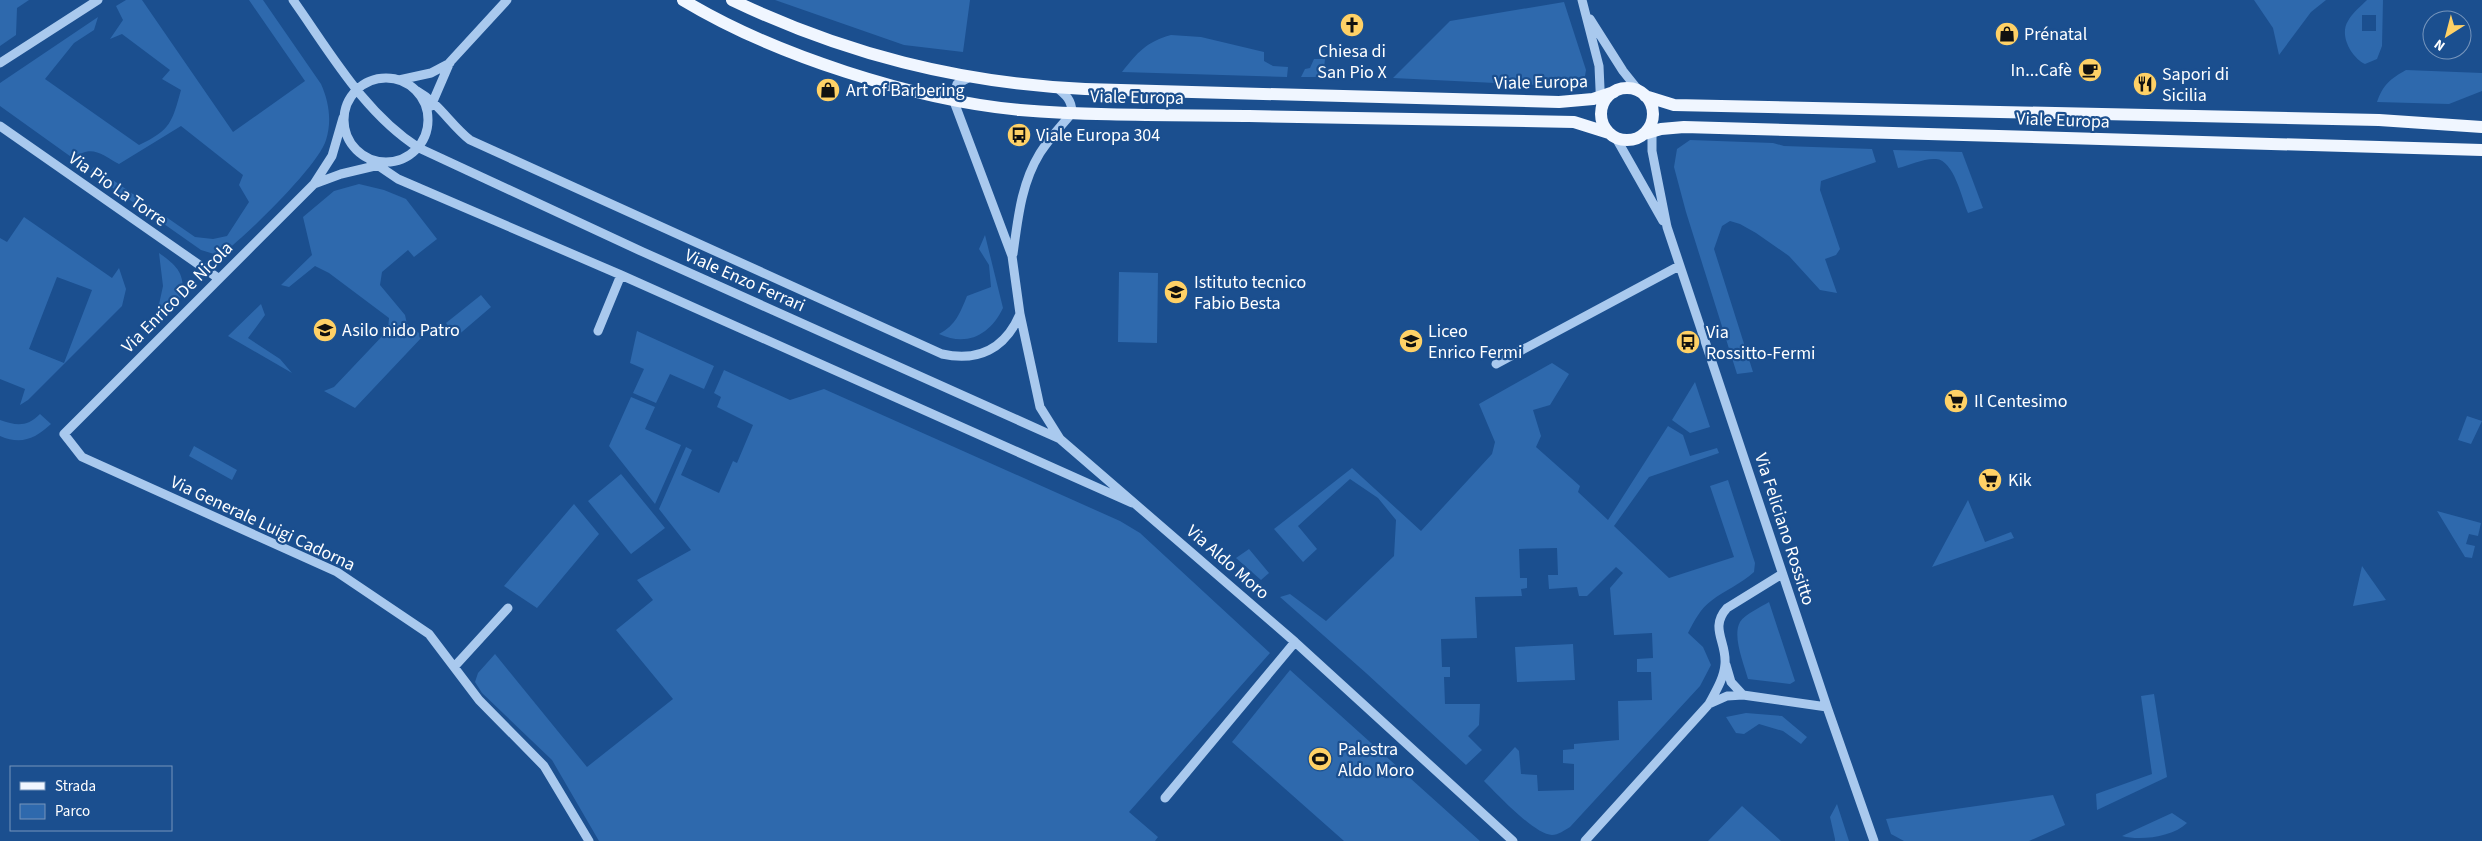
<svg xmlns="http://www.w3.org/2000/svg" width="2482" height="841" font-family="'Source Sans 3',sans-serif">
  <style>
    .green { fill: #2e69ad; fill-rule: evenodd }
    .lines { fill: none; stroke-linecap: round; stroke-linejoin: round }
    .minor { stroke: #a9c9ee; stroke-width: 9 }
    .major { stroke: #f0f6ff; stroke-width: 12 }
    .labels { text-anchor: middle; stroke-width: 4.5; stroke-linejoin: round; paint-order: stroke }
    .poi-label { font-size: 18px; fill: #fff; stroke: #1b4f8f; text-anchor: start }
    .street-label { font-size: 18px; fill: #fff; stroke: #1b4f8f }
  </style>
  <rect width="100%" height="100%" fill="#1b4f8f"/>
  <path class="green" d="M0,0H29L17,8L16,35L0,46Z
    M126,0H142L233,132L305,81L249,0H263L321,84C329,102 332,121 326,140C319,165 246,236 223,253L214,254L201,250L90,172L94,167L195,237L213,239L227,236L249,202L239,185L243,175L181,126L119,164C103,155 90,143 74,159L0,106V83L98,17L94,30L74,43L45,79L139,145C171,130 172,122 181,90L162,79L170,70L122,34L110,39L123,20L116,6Z
    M775,0H970L963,52L904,45Z
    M2254,0H2326L2311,12L2279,55L2273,28Z
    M2367,0H2383L2382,46L2377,59L2365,64C2351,57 2339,35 2348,21C2352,13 2361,6 2367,0ZM2362,15H2376V31H2362Z
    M1564,2L1586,70L1585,76L1578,83L1554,85V78L1538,79V85L1393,78L1450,21Z
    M1171,35L1201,37L1264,52V61L1273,66L1288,67L1287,77L1122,72C1138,52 1146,42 1171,35Z
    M1314,59H1325L1323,77H1301L1305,69L1310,68Z
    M2406,70L2482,73V91L2449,104L2377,102C2383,85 2390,79 2406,70Z
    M1690,140L1773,143L1784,146L1872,149L1876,162L1821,181L1820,190L1840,249L1836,255L1825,259L1837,293L1820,290L1789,256L1756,233L1740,224L1730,221L1722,226L1714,249L1753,372L1737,374L1686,212L1674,167L1677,149Z
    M1893,150L1962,152L1983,208L1968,213C1962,199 1954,160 1936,159C1924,158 1910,165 1898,168Z
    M359,184L384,190L406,199L437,239L414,257L408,250L382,272L380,285L405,315L407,324L423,336L355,408L324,391L334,387L388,330L389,318L329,273L315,266L289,287L281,285L312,255L303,217L334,191Z
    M24,217L112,278L119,268L126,289L122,306L28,400L20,405L25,389L0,379V238L7,242ZM57,277L92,290L64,363L29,349Z
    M985,235L1003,308C990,335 967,347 939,334C956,325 960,313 967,296L991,287L989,265L979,249Z
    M159,253C177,266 184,272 183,295L155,323L163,286Z
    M1119,272L1158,273L1157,343L1118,342Z
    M481,295L491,307L456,337L446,323Z
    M261,304L265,315L248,338L280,359L292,373L228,336Z
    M637,331L714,366L704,389L670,374L656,403L633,393L644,369L630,363Z
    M1552,363L1569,374L1550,405L1533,410L1541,436L1536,447L1580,486L1578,492L1608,520L1668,426L1683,435L1690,456L1717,448L1719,453L1649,477L1614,526L1669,578L1734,557L1710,486L1728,480L1755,563L1754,572C1741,584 1725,590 1711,601C1701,608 1694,621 1688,633L1703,647L1711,665L1700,686L1570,827C1565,830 1558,835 1552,835C1535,835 1497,794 1484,781L1515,747L1519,751L1521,774L1537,775L1538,791L1574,790V764L1563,763V750L1574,749V744L1619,740L1618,701L1652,700L1651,672H1637V659L1653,658L1652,633L1614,635L1610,588L1623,573L1616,567L1587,596H1579L1577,587L1549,589L1548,575H1558L1557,548L1519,549L1520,578H1527V588L1521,589L1522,596L1475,597L1477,638L1441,639L1442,667H1450V677H1444L1445,704H1480L1479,725L1468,736L1482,750L1466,765L1366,673L1280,597L1290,594L1326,621L1394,556L1396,520L1378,498L1350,479L1298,526L1317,549L1303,562L1274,529L1352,468L1421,531L1492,454L1495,442L1479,404Z
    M724,370L790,400L824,389L1120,521L1140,533L1270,653L1129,812L1158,837L1155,841H599L552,760L482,693L475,682L478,673L495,654L587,767L673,699L616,630L653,600L637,580L691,550L659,509L686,447L692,450L681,475L719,493L733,461L737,463L753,425L717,407L721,397L714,393Z
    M1695,382L1710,427L1690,433L1672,420Z
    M631,397L655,407L645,429L681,445L655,504L609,446Z
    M40,414L51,424C35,439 21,445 0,436V420C17,426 27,427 40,414Z
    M2467,416L2482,421L2471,444L2458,440Z
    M194,446L237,470L232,480L189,456Z
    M621,474L665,528L631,554L588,501Z
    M1968,500L1985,542L2011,532L2014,538L1932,567Z
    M574,504L599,534L537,608L504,586Z
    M2437,511L2481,523L2478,536L2469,534L2466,544L2475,546L2472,558L2465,557Z
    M1249,549L1269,573L1261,580L1236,558Z
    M2362,566L2386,600L2353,606Z
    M1769,602L1795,681L1790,684L1748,679C1744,664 1732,636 1740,622C1745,614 1761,607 1769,602Z
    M1573,644L1575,680L1517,682L1515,647Z
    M1290,670L1480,841H1344L1232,742Z
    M2154,694L2167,777L2097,810L2096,794L2152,774L2141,696Z
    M1746,713L1782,716L1807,737L1801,744L1783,731L1759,724L1744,734L1736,733L1726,717Z
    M2053,795L2065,825L2029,841H1904L1891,834L1886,819Z
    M1837,804L1849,841H1835V839L1830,817Z
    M1742,806L1781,841H1708Z
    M2172,813L2187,823C2173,837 2140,841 2122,836Z"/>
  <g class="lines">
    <path class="minor" d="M293,0C330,52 364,113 419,148L643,252L1060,439
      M1582,0L1599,66L1601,111
      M1590,19L1623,71L1639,91
      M0,63L98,0
      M344 120a42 42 0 1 1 84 0a42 42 0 1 1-84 0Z
      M968,78L957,84L953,99L1012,256L1020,314L1040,407L1060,439L1295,642L1513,841
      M399,80L431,73L450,63
      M417,91C440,104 450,124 470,140L942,354C978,362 1005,349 1020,314
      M431,106L450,62L507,0
      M343,118L332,156L314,184L64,434L82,457L337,572L429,634L479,700L544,766L589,841
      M1652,120V151L1667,227L1827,707L1874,841
      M0,126L218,278
      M1616,138L1663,221
      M370,160L398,179L621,275L1132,503
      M314,184L341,174L379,165
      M1013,254C1018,218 1021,184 1040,153C1049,139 1061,126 1072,113C1072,100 1066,95 1056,87
      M598,331L621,275
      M1496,364L1679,266
      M1726,665L1731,682L1743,695
      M455,666L508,608
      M1709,704L1727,696L1743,695L1827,707
      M1165,798L1295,642
      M1585,841L1709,704C1716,691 1724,678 1725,664C1727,642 1709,628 1727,608L1782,574"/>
    <path class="major" d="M683,0C774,55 914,100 1020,110C1096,116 1173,115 1249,116C1357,118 1465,120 1574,122L1609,133
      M732,0C845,54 959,83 1085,89L1559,102L1593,99L1614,92
      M1601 114a26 26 0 1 1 52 0a26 26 0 1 1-52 0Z
      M1645,96L1674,105L2379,120L2482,127
      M1644,134L1661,129L1684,127L2482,150"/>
  </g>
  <defs>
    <g id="church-disc" transform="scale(1.25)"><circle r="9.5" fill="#ffd166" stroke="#1b4f8f"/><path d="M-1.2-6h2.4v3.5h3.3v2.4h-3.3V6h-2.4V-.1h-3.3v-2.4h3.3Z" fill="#111"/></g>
    <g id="shop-disc" transform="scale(1.25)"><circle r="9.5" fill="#ffd166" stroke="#1b4f8f"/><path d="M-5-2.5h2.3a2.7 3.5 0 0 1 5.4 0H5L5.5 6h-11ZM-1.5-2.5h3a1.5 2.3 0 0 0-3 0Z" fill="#111"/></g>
    <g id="cafe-disc" transform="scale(1.25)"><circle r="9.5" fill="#ffd166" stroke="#1b4f8f"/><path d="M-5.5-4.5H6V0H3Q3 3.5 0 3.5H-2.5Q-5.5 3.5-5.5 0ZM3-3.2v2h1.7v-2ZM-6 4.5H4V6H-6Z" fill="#111"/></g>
    <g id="restaurant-disc" transform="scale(1.25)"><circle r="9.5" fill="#ffd166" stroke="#1b4f8f"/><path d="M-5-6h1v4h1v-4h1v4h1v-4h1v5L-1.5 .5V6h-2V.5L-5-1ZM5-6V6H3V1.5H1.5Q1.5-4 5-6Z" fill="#111"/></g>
    <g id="bus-disc" transform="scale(1.25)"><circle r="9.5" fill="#ffd166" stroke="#1b4f8f"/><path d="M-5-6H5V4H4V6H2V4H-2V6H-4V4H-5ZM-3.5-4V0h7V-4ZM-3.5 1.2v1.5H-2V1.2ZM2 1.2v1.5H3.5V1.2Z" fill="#111"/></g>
    <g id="school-disc" transform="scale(1.25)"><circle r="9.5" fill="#ffd166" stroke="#1b4f8f"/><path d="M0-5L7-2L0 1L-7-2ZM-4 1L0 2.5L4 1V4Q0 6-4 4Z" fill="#111"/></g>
    <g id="supermarket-disc" transform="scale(1.25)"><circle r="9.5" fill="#ffd166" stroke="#1b4f8f"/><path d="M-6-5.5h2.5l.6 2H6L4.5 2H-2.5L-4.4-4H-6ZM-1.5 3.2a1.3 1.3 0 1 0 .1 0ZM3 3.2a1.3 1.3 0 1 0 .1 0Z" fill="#111"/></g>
    <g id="stadium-disc" transform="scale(1.25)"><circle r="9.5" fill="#ffd166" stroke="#1b4f8f"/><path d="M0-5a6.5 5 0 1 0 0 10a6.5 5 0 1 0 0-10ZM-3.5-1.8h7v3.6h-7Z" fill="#111"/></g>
  </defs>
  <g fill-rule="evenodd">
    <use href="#church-disc" x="1352" y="25"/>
    <use href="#shop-disc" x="2007" y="34"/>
    <use href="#cafe-disc" x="2090" y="70"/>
    <use href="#restaurant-disc" x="2145" y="84"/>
    <use href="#shop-disc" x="828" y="90"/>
    <use href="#bus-disc" x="1019" y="135"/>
    <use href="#school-disc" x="1176" y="292"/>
    <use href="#school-disc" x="325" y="330"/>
    <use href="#school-disc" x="1411" y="341"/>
    <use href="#bus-disc" x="1688" y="342"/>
    <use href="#supermarket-disc" x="1956" y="401"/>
    <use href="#supermarket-disc" x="1990" y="480"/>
    <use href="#stadium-disc" x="1320" y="759"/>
  </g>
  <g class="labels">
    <g class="poi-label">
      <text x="2024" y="40">Prénatal</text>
      <text x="1352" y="57" text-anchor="middle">Chiesa di<tspan x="1352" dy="21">San Pio X</tspan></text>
      <text x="2072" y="76" text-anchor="end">In...Cafè</text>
      <text x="2162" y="80">Sapori di<tspan x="2162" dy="21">Sicilia</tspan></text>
      <text x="846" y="96">Art of Barbering</text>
      <text x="1036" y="141">Viale Europa 304</text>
      <text x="1194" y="288">Istituto tecnico<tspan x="1194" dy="21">Fabio Besta</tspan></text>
      <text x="342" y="336">Asilo nido Patro</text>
      <text x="1428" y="337">Liceo<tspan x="1428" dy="21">Enrico Fermi</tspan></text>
      <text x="1706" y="338">Via<tspan x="1706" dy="21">Rossitto-Fermi</tspan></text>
      <text x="1974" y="407">Il Centesimo</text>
      <text x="2008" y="486">Kik</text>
      <text x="1338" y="755">Palestra<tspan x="1338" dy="21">Aldo Moro</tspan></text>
    </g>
    <g class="street-label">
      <text transform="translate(1541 82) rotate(-1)" y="6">Viale Europa</text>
      <text transform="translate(1137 97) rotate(1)" y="6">Viale Europa</text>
      <text transform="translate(2063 120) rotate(2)" y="6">Viale Europa</text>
      <text transform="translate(118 189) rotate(35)" y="6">Via Pio La Torre</text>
      <text transform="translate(745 280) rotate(24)" y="6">Viale Enzo Ferrari</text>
      <text transform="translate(177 297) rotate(-45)" y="6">Via Enrico De Nicola</text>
      <text transform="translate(263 523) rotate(25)" y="6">Via Generale Luigi Cadorna</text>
      <text transform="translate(1785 529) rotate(72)" y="6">Via Feliciano Rossitto</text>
      <text transform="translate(1228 562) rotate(41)" y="6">Via Aldo Moro</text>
    </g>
  </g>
  <rect x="10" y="766" width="162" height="65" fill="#1b4f8f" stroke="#7695bc"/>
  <rect x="20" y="782" width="25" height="8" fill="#f0f6ff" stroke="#7695bc"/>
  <text x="55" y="791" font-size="15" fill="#ffffff">Strada</text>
  <rect x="20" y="804" width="25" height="15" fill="#2e69ad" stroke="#7695bc"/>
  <text x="55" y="816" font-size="15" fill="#ffffff">Parco</text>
  <g transform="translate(2447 35) rotate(216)"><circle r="24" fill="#1b4f8f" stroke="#7695bc"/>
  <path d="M0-4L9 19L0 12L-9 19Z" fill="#ffd166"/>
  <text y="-8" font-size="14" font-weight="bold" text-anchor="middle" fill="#ffffff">N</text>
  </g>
</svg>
